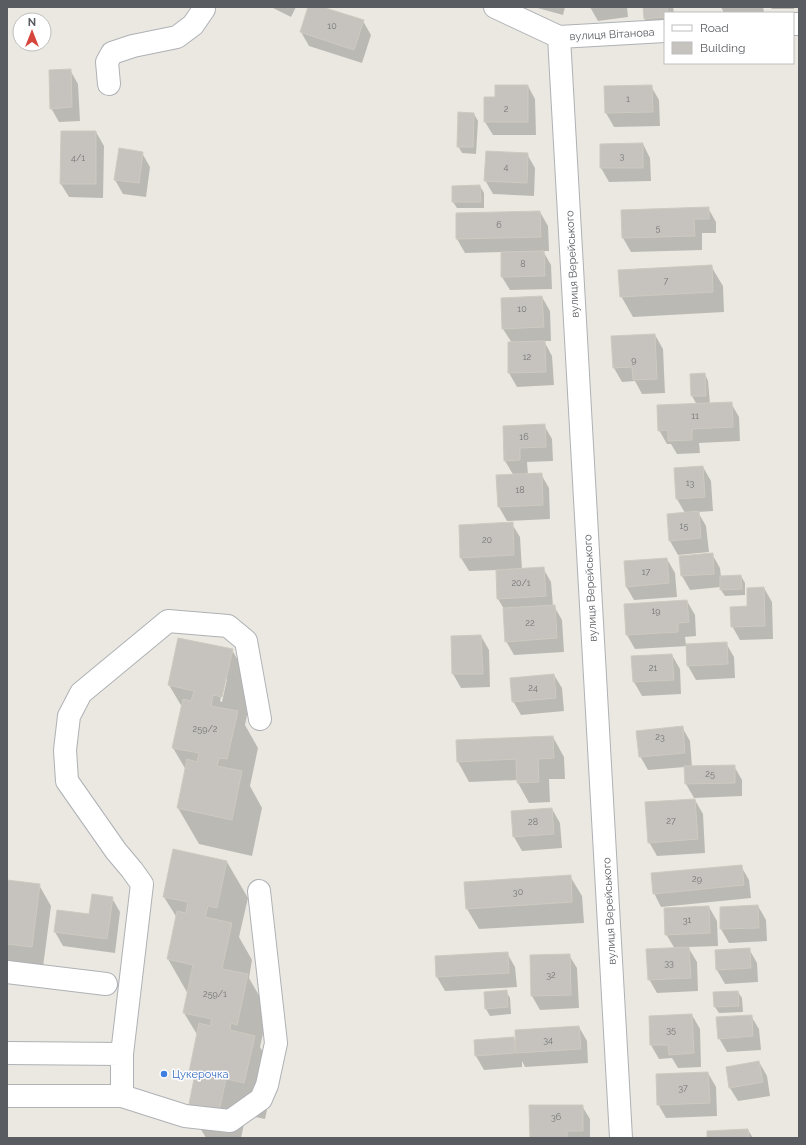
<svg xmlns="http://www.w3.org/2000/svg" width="806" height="1145" font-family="Raleway,sans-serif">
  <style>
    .shadow { fill: #0003; fill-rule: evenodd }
    .building { fill: #c6c3be; stroke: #cecac0 }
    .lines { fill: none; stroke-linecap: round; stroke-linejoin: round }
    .minor-casing { stroke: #aeb1b5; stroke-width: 24 }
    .minor { stroke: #fff; stroke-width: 22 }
    .shop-dot { fill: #3f7fe0; stroke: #fff; stroke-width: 1.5 }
    .labels { text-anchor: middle; stroke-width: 3; stroke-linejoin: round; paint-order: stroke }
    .number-label { font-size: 9px; fill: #747678 }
    .street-label { font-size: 11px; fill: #595c60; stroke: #fff }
    .shop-label { font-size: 11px; fill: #366cbe; stroke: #fff; text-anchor: start }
  </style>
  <rect width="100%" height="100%" fill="#eae8e1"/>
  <path class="shadow" d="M271,7H296L291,17Z
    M309,7H319L363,21L371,35L362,63L309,46L301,32Z
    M534,7H565L563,15Z
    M590,7H627L628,17L598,21Z
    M644,7H673L674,13H665V32L653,33L645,19Z
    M721,7H763L764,12L724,13Z
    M770,7H794V9H772Z
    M70,70L78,84L80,121L59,122L51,108Z
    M528,86L535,99L536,135H493L485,122L496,98Z
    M651,86L659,100L660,126L614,127L606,113Z
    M474,114L478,121L476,154L462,153L458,146Z
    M96,132L104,146L103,198L69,197L61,184Z
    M643,144L650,158L651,181L609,182L601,168Z
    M142,153L150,167L146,197L123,194L115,180Z
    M527,154L535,168L534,196L493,194L485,180Z
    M480,186L484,193V208H457L453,202Z
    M708,208L716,222V233H702V250L631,252L623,238L622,211Z
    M540,212L548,226L549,251H543L551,265L552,289L510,290L502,277V252L465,253L457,239Z
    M711,266L723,286L724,312L633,317L621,296Z
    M542,297L550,311L551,341H544L552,356L554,385L517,387L509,373V343H512L503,329Z
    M655,335L663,349L665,393L642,394L635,381L622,382L614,368L612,337Z
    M705,374L708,381L710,404L731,403L739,417L740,441L699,443L700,453L677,454L671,444H667L659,430L697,405L692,396L691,375Z
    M544,425L552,439L553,461L527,462L528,475L541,474L549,488L550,519L507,521L499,507L497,476H514L505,461Z
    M703,467L711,481L713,511L698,512L706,526L709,552L678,555L670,541L685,513L677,499L675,469Z
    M512,524L520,537L522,570L543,568L551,582L553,606H554L562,620L564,652L514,655L506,641L504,609L498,599L497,570L469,571L461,558Z
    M712,554L720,568L721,577L741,576L745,583V595L725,596L721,590V587L690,590L682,576L680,557Z
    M667,559L675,573L677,597L634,600L626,586Z
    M764,588L772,602L773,639L740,640L732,626Z
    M687,601L695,615L696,636L685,637L686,645L726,643L734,657L735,678L696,680L688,666L687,646L635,649L627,635L625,605Z
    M481,636L489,650L490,687L461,688L453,674L452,637Z
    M232,650L253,686L245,725L258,748L250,786L262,808L252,856L199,844L178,808L186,770L173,748L182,707L169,685ZM225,679H227L222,702L220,701Z
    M672,655L680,669L681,694L642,696L634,682Z
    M554,675L562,688L564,711L521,715L513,701Z
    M682,727L690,741L692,767L734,766L742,780V796L694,798L686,784L685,767L648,770L640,756Z
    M553,737L564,757L565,779H549L550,802L529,803L518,783V780L469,782L458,762Z
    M695,800L703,814L705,853L657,856L649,842Z
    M552,809L560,823L562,848L522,851L514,837L512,812Z
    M227,862L248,898L239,937L252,960L249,978L268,1011L260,1047L275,1073L265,1119L246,1115L241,1138H206L189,1109L195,1081L190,1072L198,1036L184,1013L188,994L168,959L177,918L164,897Z
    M741,866L749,880L751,898L661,907L654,893Z
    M570,876L582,896L584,923L479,929L467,909Z
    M7,881L39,885L51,906L43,967L7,962Z
    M112,898L120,912L115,953L63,946L55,932L90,916Z
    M758,906L766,920L767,941L729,943L721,929Z
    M709,907L717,921L718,946L688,947L697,962L698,991L657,993L649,979L675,949L666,934Z
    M749,949L757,963L758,982L725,984L717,970Z
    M507,953L515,967L517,987L445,991L437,977Z
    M569,955L577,968L579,1008L540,1010L532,996L531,956Z
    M506,991L510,998L511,1014L490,1016L486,1009L485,993Z
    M738,992L742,998L743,1012L719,1013L715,1007Z
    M692,1015L700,1029L701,1067L678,1068L672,1058L659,1059L651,1045L650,1017Z
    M751,1016L759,1029L761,1050L727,1052L719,1038Z
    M579,1027L587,1041L588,1063L525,1067L522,1061V1067L484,1070L476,1056L475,1041L513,1038L517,1045Z
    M759,1062L767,1076L770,1096L738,1101L730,1088Z
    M708,1073L716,1087L717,1116L666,1118L658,1104Z
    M582,1106L590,1119V1138H531Z
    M748,1130L753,1138H708Z"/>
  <path class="building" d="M308,7H322L364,20L354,50L300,32Z
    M643,7H667L668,13H665V17L644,19Z
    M71,69L72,107L50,109L49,70Z
    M495,85H528V122H484V97H495Z
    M652,85L653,112L605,113L604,86Z
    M458,112L474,113L473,147H457Z
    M61,131H96V184H60Z
    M643,143V168H600V144Z
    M119,148L143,152L139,183L114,180Z
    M486,151L528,153L527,183L484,181Z
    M480,185L481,202H452V186Z
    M709,207V219H694L695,236L622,238L621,210Z
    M540,211L541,237L456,239V213Z
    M544,251L545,276L501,277V252Z
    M712,265L713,292L620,297L618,270Z
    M542,296L544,327L502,329L501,298Z
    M655,334L657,379L633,380L632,367L613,368L611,336Z
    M545,341L546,372L508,373V342Z
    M705,373L706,396H691L690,374Z
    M732,402L733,427L692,429V440L668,441V430L658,431L657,405Z
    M545,424L546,447L520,448V460L504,461L503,426Z
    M703,466L705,497L676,499L674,468Z
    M542,473L543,505L498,507L496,475Z
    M699,511L701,538L669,541L667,514Z
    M513,522L514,555L460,558L459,525Z
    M713,553L714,574L681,576L679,556Z
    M667,558L669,583L626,587L624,561Z
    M544,567L546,596L497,599L496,570Z
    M741,575L742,589L720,590V576Z
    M764,587L765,626L731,627L730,607L747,606V588Z
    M687,600L689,622L678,623V632L626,635L624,604Z
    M555,605L557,638L505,642L503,608Z
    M481,635L483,674H452L451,636Z
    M178,638L233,649L222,697L213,695L211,706L238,711L227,759L219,758L217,766L242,771L232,820L177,808L187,759L197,762L199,753L172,748L183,699L191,701L194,691L168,685Z
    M727,642L728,664L687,666L686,644Z
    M672,654L674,680L633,682L631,656Z
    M554,674L556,698L512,702L510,678Z
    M683,726L685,753L639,757L636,731Z
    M553,736L554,758L538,759L539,782L517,783L516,759L457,762L456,740Z
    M735,765V783L685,784L684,766Z
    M695,799L698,839L648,843L645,802Z
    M552,808L554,834L513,837L511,811Z
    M173,849L227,861L217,908L208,906L205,917L232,923L222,969L248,974L237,1025L231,1023L230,1030L255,1036L244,1083L226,1079L218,1116L188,1109L195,1074L189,1072L199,1023L210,1026L212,1019L183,1013L193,965L167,959L177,911L186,913L188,902L163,897Z
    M742,865L744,885L653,894L651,873Z
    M571,875L572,902L466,909L464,882Z
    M7,880L40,884L32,947L7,944Z
    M92,894L113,897L107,939L54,932L57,910L89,914Z
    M758,905L759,928L720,929V907Z
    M709,906L710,933L665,935L664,908Z
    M689,947L691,978L648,980L646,949Z
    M750,948L751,968L716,970L715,950Z
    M508,952L509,973L436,977L435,956Z
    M570,954L571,995L531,996L530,955Z
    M507,990L508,1007L485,1009L484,992Z
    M738,991L739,1006L714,1007L713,992Z
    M692,1014L694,1053L669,1055L668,1045H650L649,1016Z
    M752,1015L753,1036L718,1039L716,1017Z
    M579,1026L581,1049L516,1053L515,1030Z
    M514,1037L515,1053L475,1056L474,1040Z
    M759,1061L763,1082L729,1088L726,1067Z
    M708,1072L710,1103L657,1105L656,1074Z
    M529,1105H583V1131H567V1138H530Z
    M748,1129L749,1138H707V1131Z"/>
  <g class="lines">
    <g class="minor-casing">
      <path id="minor" d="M495,7L559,37L665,31
        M793,24H799
        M559,37L621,1138
        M109,84L107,62L112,53L133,46L177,37L193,25L204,9V7
        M7,972L106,984
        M7,1053L122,1054
        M7,1096H122L185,1116L230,1121L261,1099L267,1085L276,1043L259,891
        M122,1096V1054L142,884L132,870L116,851L67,781L65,750L69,716L81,693L168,621L228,626L246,641L260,719"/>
    </g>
    <use href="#minor" class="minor"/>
  </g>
  <circle class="shop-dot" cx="164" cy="1074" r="4"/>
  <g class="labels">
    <g class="number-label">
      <text x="332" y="29">10</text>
      <text x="628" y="102">1</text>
      <text x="506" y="112">2</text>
      <text x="622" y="159">3</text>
      <text x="78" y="161">4/1</text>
      <text x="506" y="170">4</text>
      <text x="499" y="228">6</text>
      <text x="658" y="231">5</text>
      <text x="523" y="267">8</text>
      <text x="666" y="284">7</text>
      <text x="522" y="312">10</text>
      <text x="527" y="360">12</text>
      <text x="634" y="363">9</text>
      <text x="695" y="419">11</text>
      <text x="524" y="440">16</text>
      <text x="690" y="486">13</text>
      <text x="520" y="493">18</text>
      <text x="684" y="529">15</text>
      <text x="487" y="543">20</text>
      <text x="646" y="575">17</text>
      <text x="521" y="586">20/1</text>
      <text x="656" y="614">19</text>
      <text x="530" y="626">22</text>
      <text x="653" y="671">21</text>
      <text x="533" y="691">24</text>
      <text x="205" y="732">259/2</text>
      <text x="660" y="740">23</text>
      <text x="710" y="777">25</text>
      <text x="671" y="824">27</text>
      <text x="533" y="825">28</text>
      <text x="697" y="882">29</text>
      <text x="518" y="895">30</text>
      <text x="687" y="923">31</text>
      <text x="669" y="966">33</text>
      <text x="551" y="978">32</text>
      <text x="215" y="997">259/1</text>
      <text x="671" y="1033">35</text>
      <text x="548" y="1043">34</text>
      <text x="683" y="1091">37</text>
      <text x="556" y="1120">36</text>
    </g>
    <g class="street-label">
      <text transform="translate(612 34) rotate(-3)" y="4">вулиця Вітанова</text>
      <text transform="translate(572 264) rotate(-93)" y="4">вулиця Верейського</text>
      <text transform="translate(590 588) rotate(-93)" y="4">вулиця Верейського</text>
      <text transform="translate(609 911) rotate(-93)" y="4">вулиця Верейського</text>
    </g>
    <g class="shop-label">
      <text x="172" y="1078">Цукерочка</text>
    </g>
  </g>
  <rect width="806" height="1145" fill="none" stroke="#595c60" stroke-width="16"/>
  <rect x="664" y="12" width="130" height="52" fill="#ffffff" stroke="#bdbebf"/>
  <rect x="672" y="25" width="20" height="6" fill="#ffffff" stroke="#bdbebf"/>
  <text x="700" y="32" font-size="12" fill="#595c60">Road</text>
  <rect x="672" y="42" width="20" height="12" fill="#c6c3be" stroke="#bdbebf"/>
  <text x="700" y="52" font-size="12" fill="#595c60">Building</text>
  <g transform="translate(32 32)"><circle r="19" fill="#ffffff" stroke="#bdbebf"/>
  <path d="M0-3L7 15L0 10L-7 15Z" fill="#d5453c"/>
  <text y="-6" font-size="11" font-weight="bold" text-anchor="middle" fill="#595c60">N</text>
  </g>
</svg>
